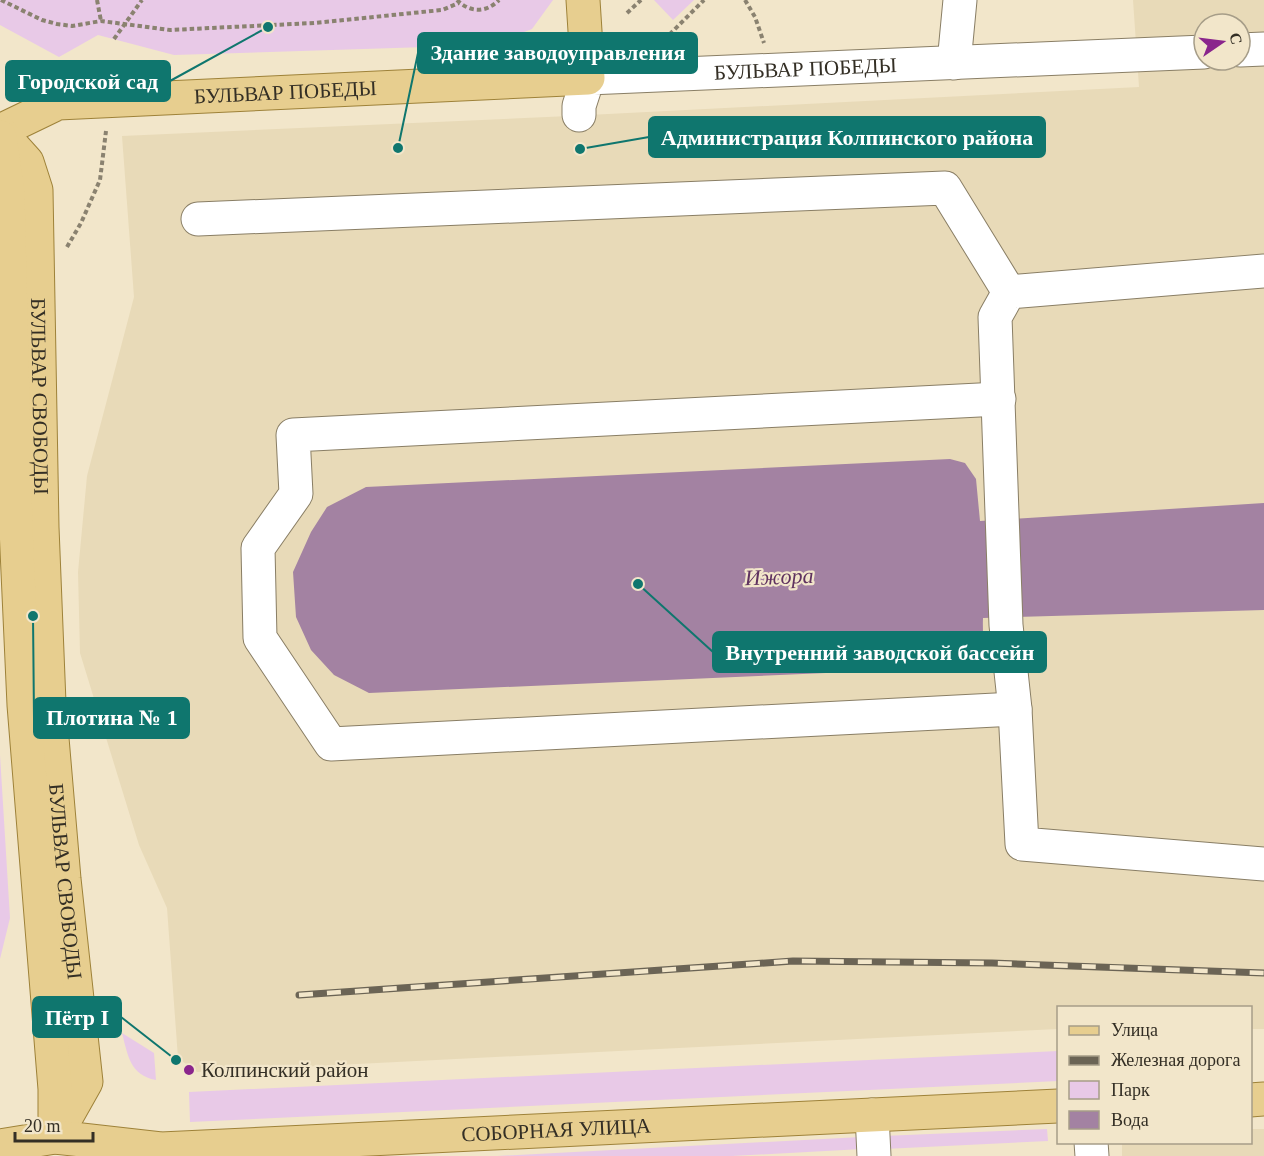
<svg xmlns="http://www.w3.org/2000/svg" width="1264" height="1156" font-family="'Times New Roman',serif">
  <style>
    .built { fill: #e8dab8; fill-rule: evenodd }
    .green { fill: #e8c9e7 }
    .water { fill: #a382a2 }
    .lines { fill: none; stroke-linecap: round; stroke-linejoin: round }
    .minor-casing { stroke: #897e65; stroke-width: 35 }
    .major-casing { stroke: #9e8239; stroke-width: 35 }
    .path { stroke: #8a8270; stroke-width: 4; stroke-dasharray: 4.5 3; stroke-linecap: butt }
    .minor { stroke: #fff; stroke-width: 33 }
    .major { stroke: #e7ce8f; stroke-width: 33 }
    .rail-casing { stroke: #6b6455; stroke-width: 7 }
    .rail { stroke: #f2e6ca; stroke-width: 4.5; stroke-dasharray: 14; stroke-linecap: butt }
    .poi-dot { fill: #8a258c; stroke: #f2e6ca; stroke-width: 2 }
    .labels { text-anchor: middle; stroke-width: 4.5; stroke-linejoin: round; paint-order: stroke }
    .street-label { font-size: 21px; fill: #342f25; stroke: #f2e6ca }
    .poi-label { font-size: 21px; fill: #342f25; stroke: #f2e6ca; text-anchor: start }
    .water-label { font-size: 22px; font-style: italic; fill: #5f325f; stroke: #f2e6ca }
    .leader { fill: none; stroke: #0f766e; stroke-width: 2 }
    .callout-dot { fill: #0f766e; stroke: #f2e6ca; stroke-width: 2 }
    .callout { fill: #0f766e; stroke: #0f766e; stroke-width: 2 }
    .callout-label { font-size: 22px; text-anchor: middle; font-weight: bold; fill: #fff }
  </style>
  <rect width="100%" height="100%" fill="#f2e6ca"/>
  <path class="built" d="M1133,0H1264V1029H1251L1250,1008H1058V1029L197,1072L178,1058L167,908L139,845L80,653L78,572L87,476L134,297L122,136L569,116L1139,87ZM1204,24H1240V60H1204Z
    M1251,1129H1264V1156H1122V1143L1250,1142Z"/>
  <path class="green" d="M0,0H553L532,29L489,45L174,55L98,35L59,57L0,25Z
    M654,0H694L673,20Z
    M0,755L10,918L0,959Z
    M122,1033L154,1053L156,1080C130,1075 128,1056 122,1033Z
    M1058,1051V1081L190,1122L189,1092Z
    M1047,1129L1048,1141L884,1149L883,1136Z
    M861,1137L862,1149L732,1156H497Z"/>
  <path class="water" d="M950,459L965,463L976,479L980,521L1264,503V610L983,618C982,640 988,654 965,667L369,693L334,675L311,650L296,617L293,572L311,532L327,507L366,487Z"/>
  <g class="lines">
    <g class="minor-casing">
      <g id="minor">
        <path d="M1240,50L1264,49"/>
        <path d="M954,63L960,0"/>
        <path id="s1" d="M579,115V106L588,78L1204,52"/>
        <path d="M198,219L945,188L1009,292"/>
        <path d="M1264,271L1009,292L995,317L1006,625L1015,709L1022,844L1264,864"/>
        <path d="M999,399L293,435L296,494L258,548L260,638L331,744L1015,709"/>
        <path d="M872,1115L874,1156"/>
        <path d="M1091,1142L1092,1156"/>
      </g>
    </g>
    <g class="major-casing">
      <g id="major">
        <path id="s2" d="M0,131L58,103L588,78L583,0"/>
        <path id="s3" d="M0,132L27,162L36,190L42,527L49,703L64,879L86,1082L55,1137"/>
        <path d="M0,137L8,192L16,528L24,705L55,1089V1135"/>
        <path d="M1250,1100L1264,1099"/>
        <path id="s4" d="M0,1146L55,1137L161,1149L1058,1106"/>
      </g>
    </g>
    <path class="path" d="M1,0L42,20L57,24L72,26L101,21L170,30L314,23L442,10L459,3
      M97,0L101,21
      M457,0C470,13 486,13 499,0
      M745,0L755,17L764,43
      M627,13L641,0
      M114,39L142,0
      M659,45L704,0
      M67,247L81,223L100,180L106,131"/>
    <use href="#minor" class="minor"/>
    <use href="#major" class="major"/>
    <g class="rail-casing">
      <path id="rail" d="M299,995L793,961L992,963L1264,973"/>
    </g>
    <use href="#rail" class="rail"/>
  </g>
  <circle class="poi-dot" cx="189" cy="1070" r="6"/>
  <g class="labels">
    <g class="street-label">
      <text dy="7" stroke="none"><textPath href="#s1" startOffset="256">БУЛЬВАР ПОБЕДЫ</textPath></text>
      <text dy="7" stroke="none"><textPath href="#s2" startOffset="292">БУЛЬВАР ПОБЕДЫ</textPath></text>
      <text dy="7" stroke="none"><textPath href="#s3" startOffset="276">БУЛЬВАР СВОБОДЫ</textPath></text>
      <text dy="7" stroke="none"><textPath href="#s3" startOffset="762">БУЛЬВАР СВОБОДЫ</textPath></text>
      <text dy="7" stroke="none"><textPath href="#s4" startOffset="558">СОБОРНАЯ УЛИЦА</textPath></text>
    </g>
    <g class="poi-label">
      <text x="201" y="1077">Колпинский район</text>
    </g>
    <g class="water-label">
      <text transform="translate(779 576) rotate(-2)" y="8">Ижора</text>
    </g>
  </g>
  <path class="leader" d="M398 148L418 53M268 27L170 81M580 149L649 137M638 584L713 652M33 616L34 718M176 1060L121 1017"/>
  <g class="callout-dot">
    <circle cx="398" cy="148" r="6"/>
    <circle cx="268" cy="27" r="6"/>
    <circle cx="580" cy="149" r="6"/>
    <circle cx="638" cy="584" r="6"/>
    <circle cx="33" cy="616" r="6"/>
    <circle cx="176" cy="1060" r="6"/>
  </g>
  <g class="callout">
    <rect x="418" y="33" width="279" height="40" rx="6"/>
    <rect x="6" y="61" width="164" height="40" rx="6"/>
    <rect x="649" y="117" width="396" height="40" rx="6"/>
    <rect x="713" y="632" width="333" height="40" rx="6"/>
    <rect x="34" y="698" width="155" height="40" rx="6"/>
    <rect x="33" y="997" width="88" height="40" rx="6"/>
  </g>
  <g class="callout-label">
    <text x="558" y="60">Здание заводоуправления</text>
    <text x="88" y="89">Городской сад</text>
    <text x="847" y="145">Администрация Колпинского района</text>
    <text x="880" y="660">Внутренний заводской бассейн</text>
    <text x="112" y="725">Плотина № 1</text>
    <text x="77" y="1025">Пётр I</text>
  </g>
  <rect x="1057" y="1006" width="195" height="138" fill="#f2e6ca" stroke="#a69d88" stroke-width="1.5"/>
  <rect x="1069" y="1026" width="30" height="9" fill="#e7ce8f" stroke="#a69d88" stroke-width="1.5"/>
  <text x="1111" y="1036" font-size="18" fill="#342f25">Улица</text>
  <rect x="1069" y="1056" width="30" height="9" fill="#6b6455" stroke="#a69d88" stroke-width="1.5"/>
  <text x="1111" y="1066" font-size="18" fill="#342f25">Железная дорога</text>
  <rect x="1069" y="1081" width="30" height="18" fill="#e8c9e7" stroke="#a69d88" stroke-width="1.5"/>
  <text x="1111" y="1096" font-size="18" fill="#342f25">Парк</text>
  <rect x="1069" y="1111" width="30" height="18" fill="#a382a2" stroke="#a69d88" stroke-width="1.5"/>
  <text x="1111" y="1126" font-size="18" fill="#342f25">Вода</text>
  <g transform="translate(1222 42) rotate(76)"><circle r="28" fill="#f2e6ca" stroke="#a69d88" stroke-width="1.5"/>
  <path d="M0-4.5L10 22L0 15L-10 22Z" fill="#8a258c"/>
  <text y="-9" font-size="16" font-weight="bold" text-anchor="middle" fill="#342f25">С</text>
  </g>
  <path d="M15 1132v9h78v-9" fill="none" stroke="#342f25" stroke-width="3"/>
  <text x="24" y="1132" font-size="18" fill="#342f25" stroke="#f2e6ca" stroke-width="4.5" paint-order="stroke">20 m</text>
</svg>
